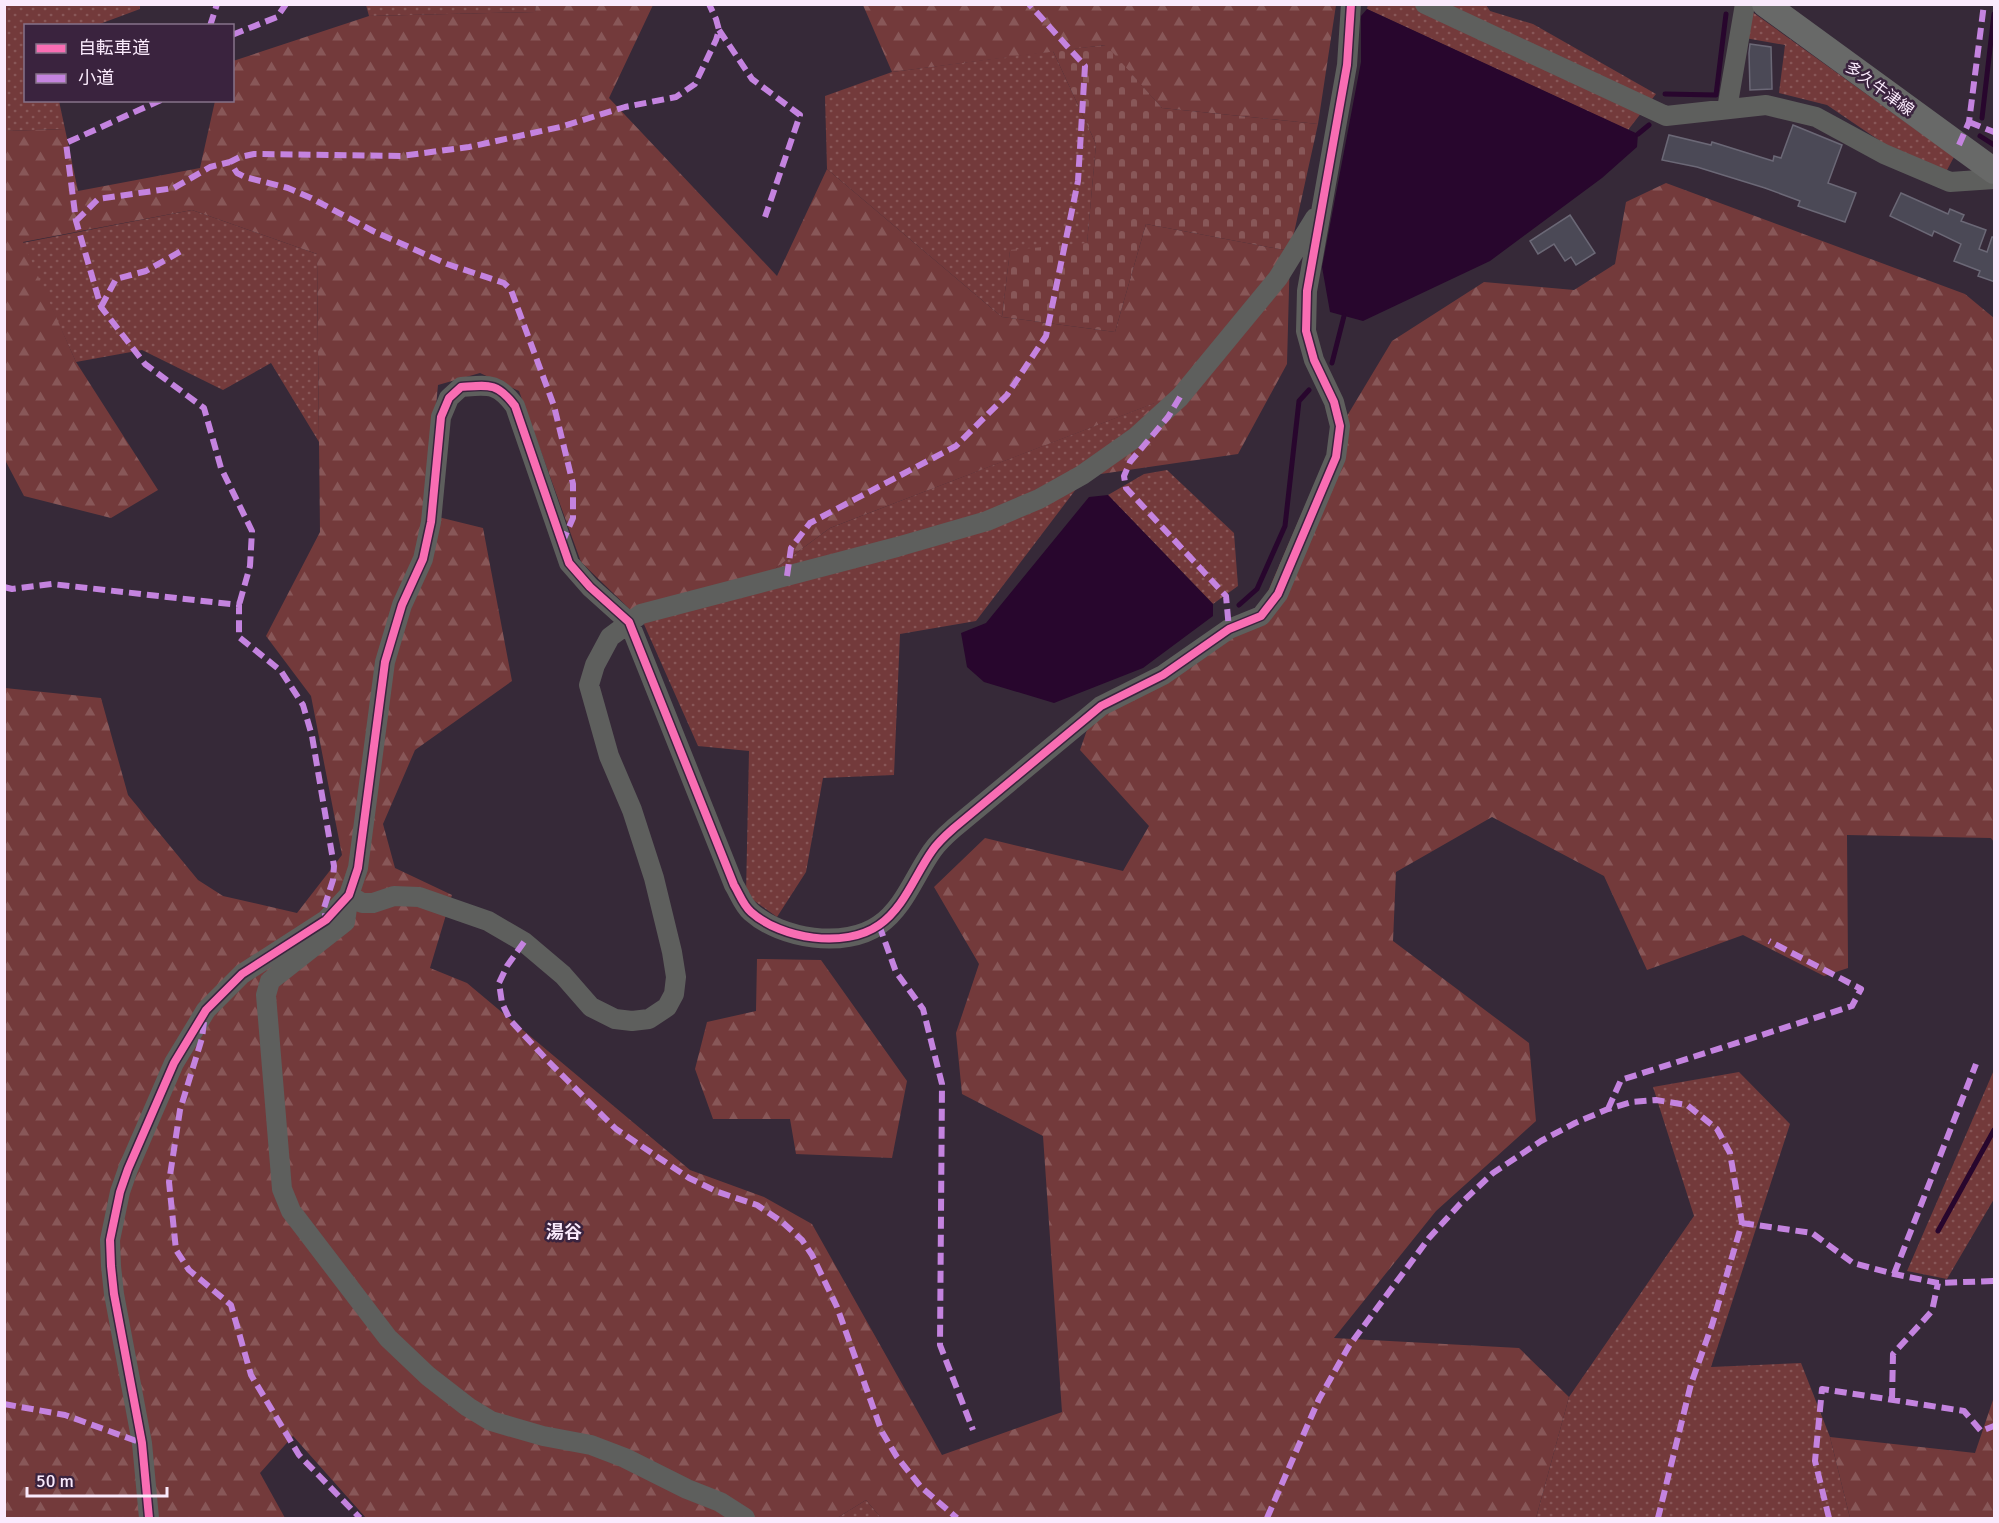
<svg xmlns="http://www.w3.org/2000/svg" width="1999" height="1523" font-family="Signika,'Noto Sans JP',sans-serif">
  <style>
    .green { fill: url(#green-dots) }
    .forest { fill: url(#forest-firs) }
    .cemetery { fill: url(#cemetery-stones) }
    .water { fill: #28062d }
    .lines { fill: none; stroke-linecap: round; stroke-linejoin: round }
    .stream { stroke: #28062d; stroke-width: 5 }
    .building { fill: #4b4956; stroke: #6b6876; stroke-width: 1.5 }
    .minor { stroke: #5e5f5d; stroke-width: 20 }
    .major { stroke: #686968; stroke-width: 26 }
    .quiet { stroke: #c483df; stroke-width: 6; stroke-dasharray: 12 6; stroke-linecap: butt }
    .cycleway-casing { stroke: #3a233e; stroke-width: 11 }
    .cycleway { stroke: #f96db3; stroke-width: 8 }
    .labels { text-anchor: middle; stroke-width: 5; stroke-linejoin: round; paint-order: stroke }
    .street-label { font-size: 16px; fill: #faeafc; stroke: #3a233e }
    .neighbourhood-label { font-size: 18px; font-weight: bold; fill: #faeafc; stroke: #3a233e }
  </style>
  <defs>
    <pattern id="green-dots" width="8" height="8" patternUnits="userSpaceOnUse" patternTransform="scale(1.5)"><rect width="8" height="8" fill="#733a3b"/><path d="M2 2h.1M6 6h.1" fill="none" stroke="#885758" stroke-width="1.8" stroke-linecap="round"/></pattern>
    <pattern id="forest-firs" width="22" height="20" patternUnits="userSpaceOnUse" patternTransform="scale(1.5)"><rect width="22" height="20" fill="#733a3b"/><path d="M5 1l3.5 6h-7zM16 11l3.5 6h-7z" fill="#885758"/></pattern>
    <pattern id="cemetery-stones" width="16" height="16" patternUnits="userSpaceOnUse" patternTransform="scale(1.5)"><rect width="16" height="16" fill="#733a3b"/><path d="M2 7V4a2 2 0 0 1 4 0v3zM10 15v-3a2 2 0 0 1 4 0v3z" fill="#885758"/></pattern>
  </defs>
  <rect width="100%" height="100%" fill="#362938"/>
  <path class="green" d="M1368,4L1486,5L1490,11L1533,24L1656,94L1628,130L1367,9Z
    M4,5H140V9L97,25L26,26V100L59,101L65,129L5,131Z
    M366,5H536L535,12L369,16Z
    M1751,11L1954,157L1946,172L1886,145L1827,105L1779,93L1785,45L1745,38Z
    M1053,51L1096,144L1087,244L1010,251L1002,317L827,169L825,96L892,72Z
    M192,210L317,254L319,442L271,363L223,390L142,350L76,362L22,243Z
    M1157,402L1086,476L976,621L900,634L894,775L823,778L806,872L777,917L746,895L749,751L698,746L643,622L734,599L830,528Z
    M1167,470L1234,533L1238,586L1213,604L1108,495L1144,474Z
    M1994,1070V1199L1947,1279L1907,1271Z
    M1739,1072L1790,1124L1711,1367L1801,1363L1830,1437L1850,1518H1536L1569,1397L1694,1216L1653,1087Z
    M866,1500L881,1518H837Z"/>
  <path class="forest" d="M536,4L653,5L609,98L777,276L827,169L1002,317L1115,332L1146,224L1290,251L1287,364L1238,454L1087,476L1155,403L830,528L734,599L643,622L581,562L519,391L480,373L438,385L426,514L483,528L512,681L415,750L383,824L395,868L452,895L430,968L467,983L690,1170L764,1197L812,1224L942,1455L1062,1412L1043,1136L962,1094L956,1033L979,964L934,887L985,838L1123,871L1149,826L1080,750L1097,701L1254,624L1335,436L1392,341L1484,282L1574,290L1615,264L1626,202L1666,183L1965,294L1994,318V842L1991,838L1847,835L1848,968L1824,976L1743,935L1647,970L1604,876L1492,817L1396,872L1393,941L1529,1043L1536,1121L1436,1211L1334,1338L1519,1348L1569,1397L1536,1518H881L866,1500L837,1518H366L293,1436L260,1473L285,1518H5V688L101,698L128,795L198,880L223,896L297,913L342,855L311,696L266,636L320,532L317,254L192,210L23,242L76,362L158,490L111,518L24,496L5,460L4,131L65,129L78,191L200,168L215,101L232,100L233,61L369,16L535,12Z
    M863,5H1336L1318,124L1162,108L1105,45L892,72Z
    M757,959L821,960L907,1081L892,1158L796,1154L790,1119H713L695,1069L707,1022L756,1011Z
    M1994,1397V1518H1850L1830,1437L1975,1453Z"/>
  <path class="cemetery" d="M1106,45L1162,108L1318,124L1290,251L1146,224L1115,332L1002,317L1010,250L1087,243L1096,144L1053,51Z"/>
  <path class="water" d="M1367,9L1638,134L1637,147L1602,178L1490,261L1363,321L1330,312L1322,267L1361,62V16Z
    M1108,495L1213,604V616L1143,668L1054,703L984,682L967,667L961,633L986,623L1089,497Z"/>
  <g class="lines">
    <path class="stream" d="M1665,94L1716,95L1726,14
      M1982,118L1994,14
      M1638,134L1649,125
      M1980,136L1994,145
      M1332,363L1344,316
      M1239,605L1257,589L1285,526L1299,401L1309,390
      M1938,1231L1994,1130"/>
  </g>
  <path class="building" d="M1750,44L1771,47L1772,89L1750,90L1749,53Z
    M1793,125L1842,145L1828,183L1856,193L1845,222L1798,206L1800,201L1765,188L1697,167L1662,160L1669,135L1711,145L1712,142L1773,161L1774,156L1781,158Z
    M1901,193L1948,214L1950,209L1964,215L1961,221L1986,230L1979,249L1987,252L1992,237H1995V282L1978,276L1980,271L1954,261L1961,244L1934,231L1932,236L1890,216Z
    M1570,215L1595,253L1576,265L1571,257L1565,261L1554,244L1538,254L1530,241Z"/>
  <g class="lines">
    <path class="minor" d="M1425,4L1666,116L1766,105L1816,117L1884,154L1950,182L1994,179
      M1727,109L1745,4
      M149,1518L142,1443L114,1294L111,1266L110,1240L120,1192L128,1169L174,1063L206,1010L242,974L326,920L349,895L358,868L385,662L402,605L423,559L431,522L441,417L449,398L461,387C488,385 497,382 515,406L569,563L590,587L629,622L734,885C739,893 743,905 751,912C781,939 845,949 879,925C904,908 915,875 932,851C938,842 946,835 954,828L1101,706L1163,675L1229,629L1261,616L1278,594L1336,457L1340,426L1334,402L1314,360L1306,331L1307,291L1347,65L1351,4
      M745,1518L720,1502L687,1489L625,1458L591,1445L543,1436L491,1421L468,1407L428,1376L388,1338L291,1211L282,1189L266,995L270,981L345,922L349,895L362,903H373L394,896L419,897L488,921L524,942L563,975L591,1007L615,1019L632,1021L649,1019L667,1007L674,994L676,977L672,952L654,878L632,810L609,756L589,685L595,665L610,637L641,614L897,547L987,521L1039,499L1082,475L1136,437L1180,397L1278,278L1315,218"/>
    <path class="major" d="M1765,4L1994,171"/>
    <path class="quiet" d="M210,26L217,4
      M719,30L752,79L800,115L765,217
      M232,35L277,17L286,4
      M161,100L66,143L76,221L101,307L145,364L204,408L221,468L252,531L250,566L239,605
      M1969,122L1994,132
      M1959,145L1969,122L1984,4
      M76,221L98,199L174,188L210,167L230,162
      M101,307L116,279L146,271L183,250
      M1180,397L1168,417L1130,462L1124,476L1126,488L1226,596L1229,629
      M562,543L573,518V484L554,406L511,290L504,283L447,264L373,231L311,198L288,188L245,177L237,173L230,162L240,157L254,154L401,156L469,147L560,127L625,107L676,97L695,84L716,40L719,30L716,19L709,4
      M787,576L791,548L810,523L956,446L1007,395L1046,336L1078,181L1085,66L1029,4
      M4,587L12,589L52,584L239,605V637L281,671L303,705L312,736L334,866L333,880L324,908L326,920
      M879,925L896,972L923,1009L942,1084L940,1345L973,1430
      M524,942L507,966L499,983L502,1003L510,1020L548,1061L616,1129L689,1178L718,1192L757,1205L781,1221L802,1240L812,1255L837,1307L882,1432L897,1457L921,1487L957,1518
      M204,1022L202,1038L180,1110L169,1182L176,1250L189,1270L231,1305L251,1375L299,1455L360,1518
      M1608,1109L1621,1080L1852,1006L1861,989L1769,941
      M1742,1223L1812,1233L1853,1263L1894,1274L1938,1283L1994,1281
      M1894,1274L1976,1064
      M1892,1400L1893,1354L1932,1311L1938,1283
      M4,1404L65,1415L142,1443
      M1267,1518L1319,1399L1349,1346L1429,1238L1460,1204L1493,1173L1541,1141L1575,1123L1608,1109L1632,1102L1656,1100L1687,1105L1717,1129L1730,1153L1742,1223L1712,1325L1691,1384L1658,1518
      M1829,1518L1815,1461L1822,1389L1964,1411L1981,1431L1994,1426"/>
    <g class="cycleway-casing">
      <path id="cycleway" d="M149,1518L142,1443L114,1294L111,1266L110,1240L120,1192L128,1169L174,1063L206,1010L242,974L326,920L349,895L358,868L385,662L402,605L423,559L431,522L441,417L449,398L461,387C488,385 497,382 515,406L569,563L590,587L629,622L734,885C739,893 743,905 751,912C781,939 845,949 879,925C904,908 915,875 932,851C938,842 946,835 954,828L1101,706L1163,675L1229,629L1261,616L1278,594L1336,457L1340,426L1334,402L1314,360L1306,331L1307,291L1347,65L1351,4"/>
    </g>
    <use href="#cycleway" class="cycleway"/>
  </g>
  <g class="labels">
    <g class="street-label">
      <text transform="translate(1880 88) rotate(36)" y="6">多久牛津線</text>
    </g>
    <g class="neighbourhood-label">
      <text x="564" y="1238">湯谷</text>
    </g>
  </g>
  <rect width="1999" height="1523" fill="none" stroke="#faeafc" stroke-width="12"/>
  <rect x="24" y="24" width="210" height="78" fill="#3a233e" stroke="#87738a" stroke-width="1.5"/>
  <rect x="36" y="44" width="30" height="9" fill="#f96db3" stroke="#87738a" stroke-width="1.5"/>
  <text x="78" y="54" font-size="18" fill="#faeafc">自転車道</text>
  <rect x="36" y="74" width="30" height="9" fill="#c483df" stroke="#87738a" stroke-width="1.5"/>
  <text x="78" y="84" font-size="18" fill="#faeafc">小道</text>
  <path d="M27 1487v9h140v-9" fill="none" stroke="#faeafc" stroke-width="3"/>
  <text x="36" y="1487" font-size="18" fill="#faeafc" stroke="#3a233e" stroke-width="4.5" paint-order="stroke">50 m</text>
</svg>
